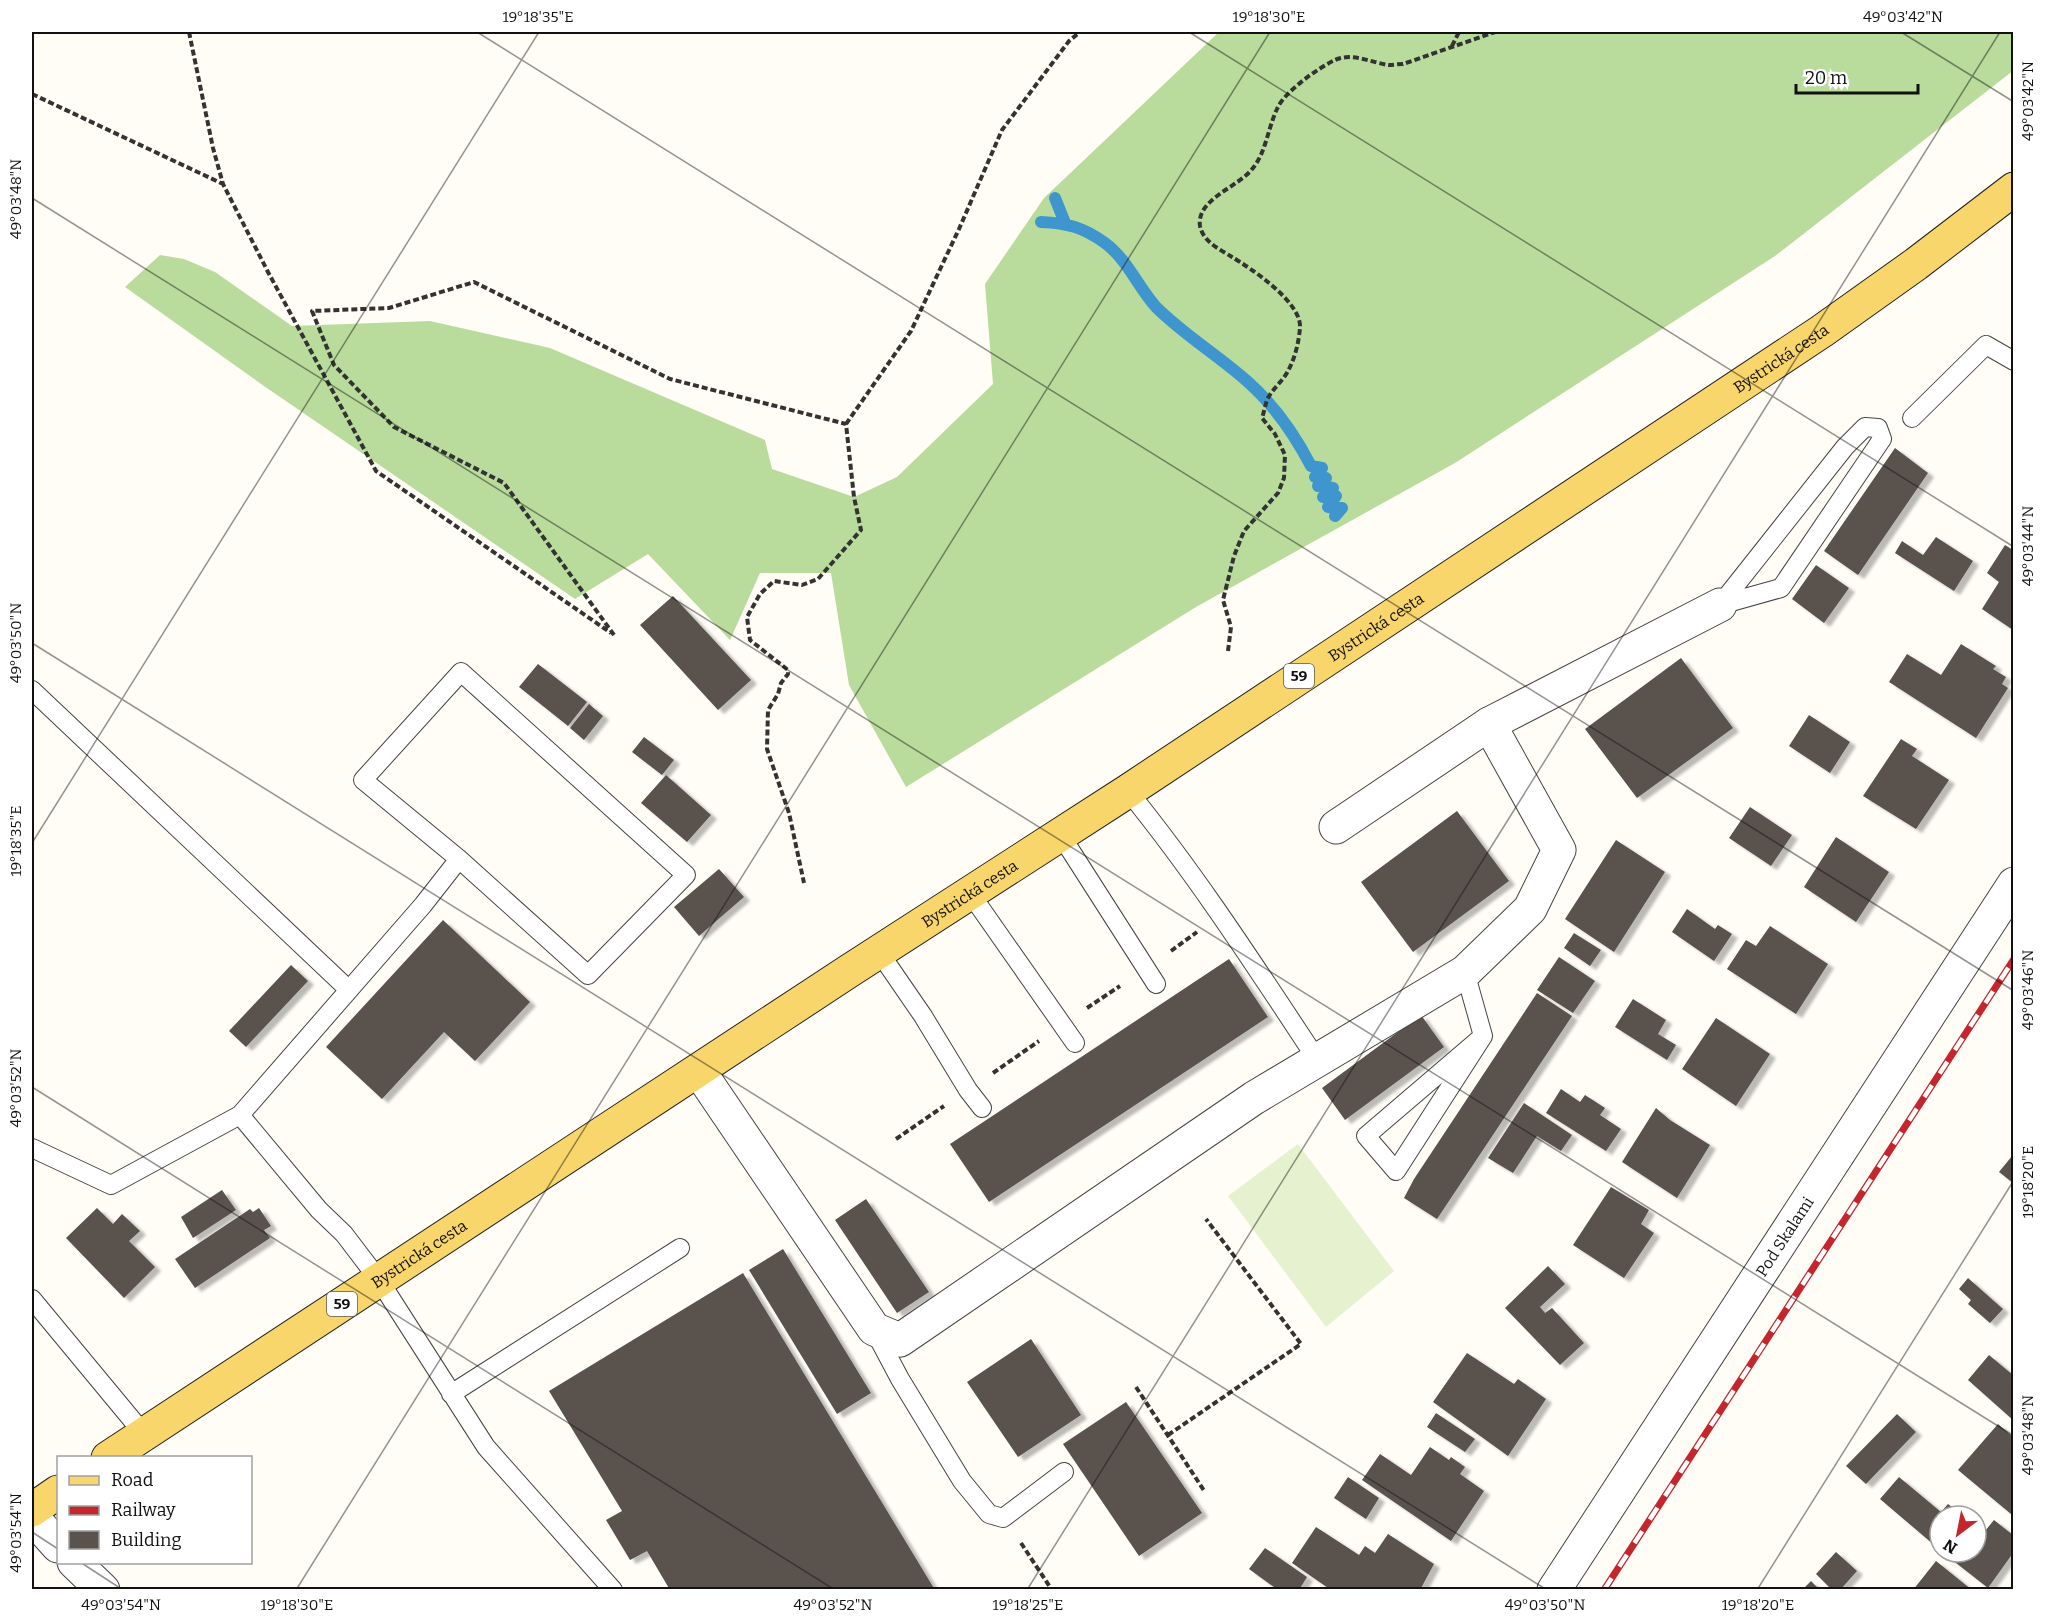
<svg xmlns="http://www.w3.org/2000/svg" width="2045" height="1621" font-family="Bitter,serif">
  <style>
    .forest { fill: #b9dc9c }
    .pitch { fill: #e6f2cf }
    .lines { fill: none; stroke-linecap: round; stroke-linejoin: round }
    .stream { stroke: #3f96cf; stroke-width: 12 }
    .building { fill: #5a524d; filter: url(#shadow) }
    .service-casing { stroke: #444; stroke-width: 20 }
    .minor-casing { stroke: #444; stroke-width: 35 }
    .primary-casing { stroke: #222; stroke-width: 35 }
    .path { stroke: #333; stroke-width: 4; stroke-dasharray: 6 3; stroke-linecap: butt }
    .service { stroke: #fff; stroke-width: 18 }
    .minor { stroke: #fff; stroke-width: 33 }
    .primary { stroke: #f9d66b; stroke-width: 33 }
    .rail-casing { stroke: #c4262e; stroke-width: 7 }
    .rail { stroke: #fff; stroke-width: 4.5; stroke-dasharray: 14; stroke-linecap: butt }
    .ticks { fill: none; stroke: #111; stroke-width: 1.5; stroke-opacity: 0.45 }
    .labels { text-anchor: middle; stroke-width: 6; stroke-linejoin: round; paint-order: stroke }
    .shield { fill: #fff; stroke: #585858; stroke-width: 1.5 }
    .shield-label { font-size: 15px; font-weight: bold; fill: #111 }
    .street-label { font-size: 16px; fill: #111; stroke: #fff }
    .neatline { fill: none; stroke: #111; stroke-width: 2 }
    .ticks-label { font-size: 15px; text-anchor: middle; fill: #111 }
  </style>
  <defs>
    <filter id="shadow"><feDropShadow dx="6" dy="4" stdDeviation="1.5" flood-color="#0004"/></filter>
  </defs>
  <rect width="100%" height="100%" fill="#fffdf5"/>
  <path class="forest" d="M1219,32H2013L2014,70L1775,256L1455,463L1196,607L906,787L849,685L831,573H760L730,640L648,554L575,599L264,386L125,287L160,255L184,259L215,272L292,326L430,321L550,348L765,440L772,469L854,497L897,477L993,384L985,284L1044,198Z"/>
  <path class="pitch" d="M1298,1144L1394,1271L1326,1327L1228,1196Z"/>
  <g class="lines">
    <path class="stream" d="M1055,198L1065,223
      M1041,222C1067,223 1083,227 1105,243C1127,259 1138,287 1156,307C1184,335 1219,356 1248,382C1274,405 1295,435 1311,466L1322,468L1315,477L1326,478L1318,486L1333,488L1323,497L1336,496L1328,507L1342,508L1335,516"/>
  </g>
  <path class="building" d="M1895,448L1928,473L1858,575L1824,551Z
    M1936,537L1973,561L1954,591L1895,553L1902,541L1923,555Z
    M2005,545L2013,550V630L1982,609L1999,582L1987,573Z
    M1816,565L1849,588L1824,623L1792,599Z
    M673,596L751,680L718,710L640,625Z
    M1961,644L1996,666L1993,669L2006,677L2002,684L2008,688L1976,738L1889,682L1907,654L1941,675Z
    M1681,658L1733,728L1637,798L1585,729Z
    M538,664L587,702L568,726L519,687Z
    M589,704L603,716L584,740L570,728Z
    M1809,715L1850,742L1830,773L1789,746Z
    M644,737L674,760L662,775L632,752Z
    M1901,739L1917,749L1912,756L1949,780L1916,829L1863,796Z
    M666,775L711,815L687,842L641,803Z
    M1750,807L1792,835L1771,866L1729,838Z
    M1457,811L1509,881L1413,952L1361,882Z
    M1836,837L1889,872L1856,922L1804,887Z
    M1616,840L1665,872L1614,952L1565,919Z
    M719,869L744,897L699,936L674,907Z
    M1687,909L1715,929L1718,925L1732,934L1714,961L1672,932Z
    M443,920L530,1002L475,1061L444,1032L382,1099L326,1047Z
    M1770,926L1828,964L1796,1014L1727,969L1746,940L1756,946Z
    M1574,933L1601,950L1590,966L1564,948Z
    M1559,957L1595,981L1573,1013L1537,990Z
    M1229,959L1268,1017L989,1202L950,1144Z
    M291,965L308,981L246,1047L229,1031Z
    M1537,993L1572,1016L1437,1219L1404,1198L1414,1179Z
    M1633,999L1666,1020L1658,1034L1676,1045L1667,1060L1615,1027Z
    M1421,1015L1444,1047L1345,1120L1322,1088Z
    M1716,1018L1770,1054L1736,1106L1682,1069Z
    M1561,1089L1580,1102L1585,1095L1605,1108L1600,1115L1621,1129L1606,1151L1546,1113Z
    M1524,1103L1572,1135L1561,1151L1537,1136L1513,1173L1488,1158Z
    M1656,1108L1670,1120L1710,1145L1677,1198L1622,1162Z
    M2012,1156L2013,1158V1183L1999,1172Z
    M1611,1187L1649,1210L1641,1224L1654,1233L1624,1278L1573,1245Z
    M222,1190L236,1210L193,1238L181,1217Z
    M866,1199L929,1292L897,1313L835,1220Z
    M97,1208L113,1224L122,1214L140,1231L129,1241L155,1267L124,1298L66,1238Z
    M259,1208L271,1226L264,1230L270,1238L195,1288L175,1259L250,1209L253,1212Z
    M783,1249L871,1393L837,1414L749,1270Z
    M1548,1266L1565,1284L1540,1307L1545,1313L1552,1308L1584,1343L1560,1365L1505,1308Z
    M743,1273L935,1590H670L647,1551L630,1560L606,1520L622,1511L549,1391Z
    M1968,1278L2003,1309L1990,1323L1968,1304L1971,1300L1959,1289Z
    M1031,1339L1081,1415L1018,1457L967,1382Z
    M1467,1353L1514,1384L1518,1379L1546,1399L1508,1456L1433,1402Z
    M1989,1355L2013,1375V1420L1968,1380Z
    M1126,1402L1202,1513L1139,1556L1063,1444Z
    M1436,1413L1475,1439L1465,1452L1427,1427Z
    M1897,1414L1916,1432L1866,1484L1846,1466Z
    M1998,1424L2013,1437V1510L2011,1514L1958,1470Z
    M1430,1447L1449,1460L1451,1457L1465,1467L1460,1474L1484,1491L1451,1541L1362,1480L1380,1454L1411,1475Z
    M1348,1477L1379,1498L1366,1519L1334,1498Z
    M1899,1477L1941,1512L1948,1504L1964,1516H1940V1550L1880,1499Z
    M1994,1520L2013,1535V1553L1988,1588L1942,1552H1976V1542Z
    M1316,1527L1359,1555L1365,1546L1375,1553L1388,1534L1434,1564L1420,1590H1331L1292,1563Z
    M1265,1548L1307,1577L1299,1590H1278L1249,1569Z
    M1836,1552L1857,1571L1840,1590H1832L1816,1574Z
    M1936,1561L1972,1590H1913Z
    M1811,1581L1820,1590H1802Z"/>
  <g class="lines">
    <g class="service-casing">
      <path id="service" d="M1912,418L1986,345L2014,361
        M1865,427L1878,428L1882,439L1781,588L1720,605L1845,447Z
        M32,690L349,990
        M1128,791C1198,877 1257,969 1318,1061
        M1060,834L1156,984
        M970,893L1075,1043
        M879,952L923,1016L968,1090L982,1108
        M1465,972L1483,1036L1396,1171L1366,1136L1483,1036
        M240,1115L423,905L459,859L588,975L686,875L461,672L363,780L459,859
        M32,1148L111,1185L240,1115L319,1210L344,1234L379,1280L486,1447L613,1590
        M32,1299L143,1433
        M874,1330L900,1379L962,1481L989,1514L1003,1518L1064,1472
        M451,1394L680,1248"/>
    </g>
    <g class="minor-casing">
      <g id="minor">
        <path d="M1489,724L1720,605"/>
        <path d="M699,1071L874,1329L900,1340L1254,1098L1465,972L1530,909L1559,850L1489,724L1336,827"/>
        <path d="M32,1517L58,1546"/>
        <path d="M74,1562L103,1590"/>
        <path id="s1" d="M1554,1590L2014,884"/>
      </g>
    </g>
    <g class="primary-casing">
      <g id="primary">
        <path id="s2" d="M108,1458L849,971L1128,791L1822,331L1916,264L2014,189"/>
        <path d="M32,1510L58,1492"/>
      </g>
    </g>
    <path class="path" d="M189,32L213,148L223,184L268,272L376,471L611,633
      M1452,46L1459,32
      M32,94L223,184
      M846,424L911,331L959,229L1002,130L1069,41L1080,32
      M614,635L504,483L394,427L334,365L312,311L389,308L474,282L670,379L846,424L854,497L861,530L818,579L802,585L774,581L760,594L747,617L750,640L788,670V674L781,683L778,694L768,710L767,749L789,813L804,883
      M1228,651L1231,627L1223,600L1234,556L1244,531L1278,493L1284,478L1285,455L1275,434L1262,418C1264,412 1265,406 1267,400C1272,389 1283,381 1288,371C1295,358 1299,342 1300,327C1301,302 1252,269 1232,257C1221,250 1203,242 1200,226C1196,199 1239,187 1253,168C1266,152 1268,128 1277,109C1284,92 1318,68 1335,60C1352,52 1372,63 1389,65C1393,65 1398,64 1403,64L1495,32
      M1171,951L1197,932
      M1087,1008L1120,986
      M993,1073L1039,1041
      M896,1139L944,1106
      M1136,1387L1205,1492
      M1168,1435L1301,1344L1206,1219
      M1021,1543L1052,1590"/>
    <use href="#service" class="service"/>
    <use href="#minor" class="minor"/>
    <use href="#primary" class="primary"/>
    <g class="rail-casing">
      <path id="rail" d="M1604,1590L2014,959"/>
    </g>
    <use href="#rail" class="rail"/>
  </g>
  <path class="ticks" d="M477,32L2014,991M1189,32L2014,547M1901,32L2014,102M32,198L2014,1436M32,643L1547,1590M32,843L539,32M32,1087L835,1590M32,1532L58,1549M80,1562L123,1590M296,1590L1270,32M1027,1590L2000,32M1757,1590L2014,1180"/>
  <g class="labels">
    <g class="shield">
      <rect x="1284" y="664" width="30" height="24" rx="4.5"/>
      <rect x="327" y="1292" width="30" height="24" rx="4.5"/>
    </g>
    <g class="shield-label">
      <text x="1299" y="681">59</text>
      <text x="342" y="1309">59</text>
    </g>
    <g class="street-label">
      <text dy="6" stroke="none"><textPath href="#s2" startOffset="2002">Bystrická cesta</textPath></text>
      <text dy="6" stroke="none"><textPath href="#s2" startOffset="1516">Bystrická cesta</textPath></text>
      <text dy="6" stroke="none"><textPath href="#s2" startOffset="1030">Bystrická cesta</textPath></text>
      <text dy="6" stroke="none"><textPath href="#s1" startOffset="422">Pod Skalami</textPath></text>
      <text dy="6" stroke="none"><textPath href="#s2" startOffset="372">Bystrická cesta</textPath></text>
    </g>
  </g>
  <rect width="2045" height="1621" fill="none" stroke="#ffffff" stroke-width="66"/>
  <rect x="57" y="1456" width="195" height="108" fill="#ffffff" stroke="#a0a0a0" stroke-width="1.5"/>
  <rect x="69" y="1476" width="30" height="9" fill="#f9d66b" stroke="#a0a0a0" stroke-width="1.5"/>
  <text x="111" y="1486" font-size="18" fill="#111111">Road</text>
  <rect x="69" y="1506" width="30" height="9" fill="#c4262e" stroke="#a0a0a0" stroke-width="1.5"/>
  <text x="111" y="1516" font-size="18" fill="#111111">Railway</text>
  <rect x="69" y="1531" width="30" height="18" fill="#5a524d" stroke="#a0a0a0" stroke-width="1.5"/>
  <text x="111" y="1546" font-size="18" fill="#111111">Building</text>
  <g transform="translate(1958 1534) rotate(212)"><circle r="28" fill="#ffffff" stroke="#a0a0a0" stroke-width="1.5"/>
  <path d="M0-4.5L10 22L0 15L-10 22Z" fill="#c4262e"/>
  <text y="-9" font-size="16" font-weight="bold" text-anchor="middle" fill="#111111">N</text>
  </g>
  <path d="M1796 84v9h122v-9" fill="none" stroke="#111111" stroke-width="3"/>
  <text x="1805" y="84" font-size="18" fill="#111111" stroke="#ffffff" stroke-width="4.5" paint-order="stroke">20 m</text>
  <rect x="33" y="33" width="1979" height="1555" class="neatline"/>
  <g class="ticks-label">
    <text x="538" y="22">19°18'35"E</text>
    <text x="1269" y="22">19°18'30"E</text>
    <text x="1903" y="22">49°03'42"N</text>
    <text transform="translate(2028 101) rotate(-90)" y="5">49°03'42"N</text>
    <text transform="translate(16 199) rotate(-90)" y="5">49°03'48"N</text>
    <text transform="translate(2028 546) rotate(-90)" y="5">49°03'44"N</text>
    <text transform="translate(16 643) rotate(-90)" y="5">49°03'50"N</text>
    <text transform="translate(16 841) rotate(-90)" y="5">19°18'35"E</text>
    <text transform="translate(2028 990) rotate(-90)" y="5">49°03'46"N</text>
    <text transform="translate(16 1088) rotate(-90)" y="5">49°03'52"N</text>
    <text transform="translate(2028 1182) rotate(-90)" y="5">19°18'20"E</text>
    <text transform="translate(2028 1435) rotate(-90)" y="5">49°03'48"N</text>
    <text transform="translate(16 1533) rotate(-90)" y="5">49°03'54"N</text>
    <text x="121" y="1610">49°03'54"N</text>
    <text x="297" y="1610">19°18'30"E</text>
    <text x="833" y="1610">49°03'52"N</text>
    <text x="1028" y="1610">19°18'25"E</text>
    <text x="1545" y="1610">49°03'50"N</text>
    <text x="1758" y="1610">19°18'20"E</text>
  </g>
</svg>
